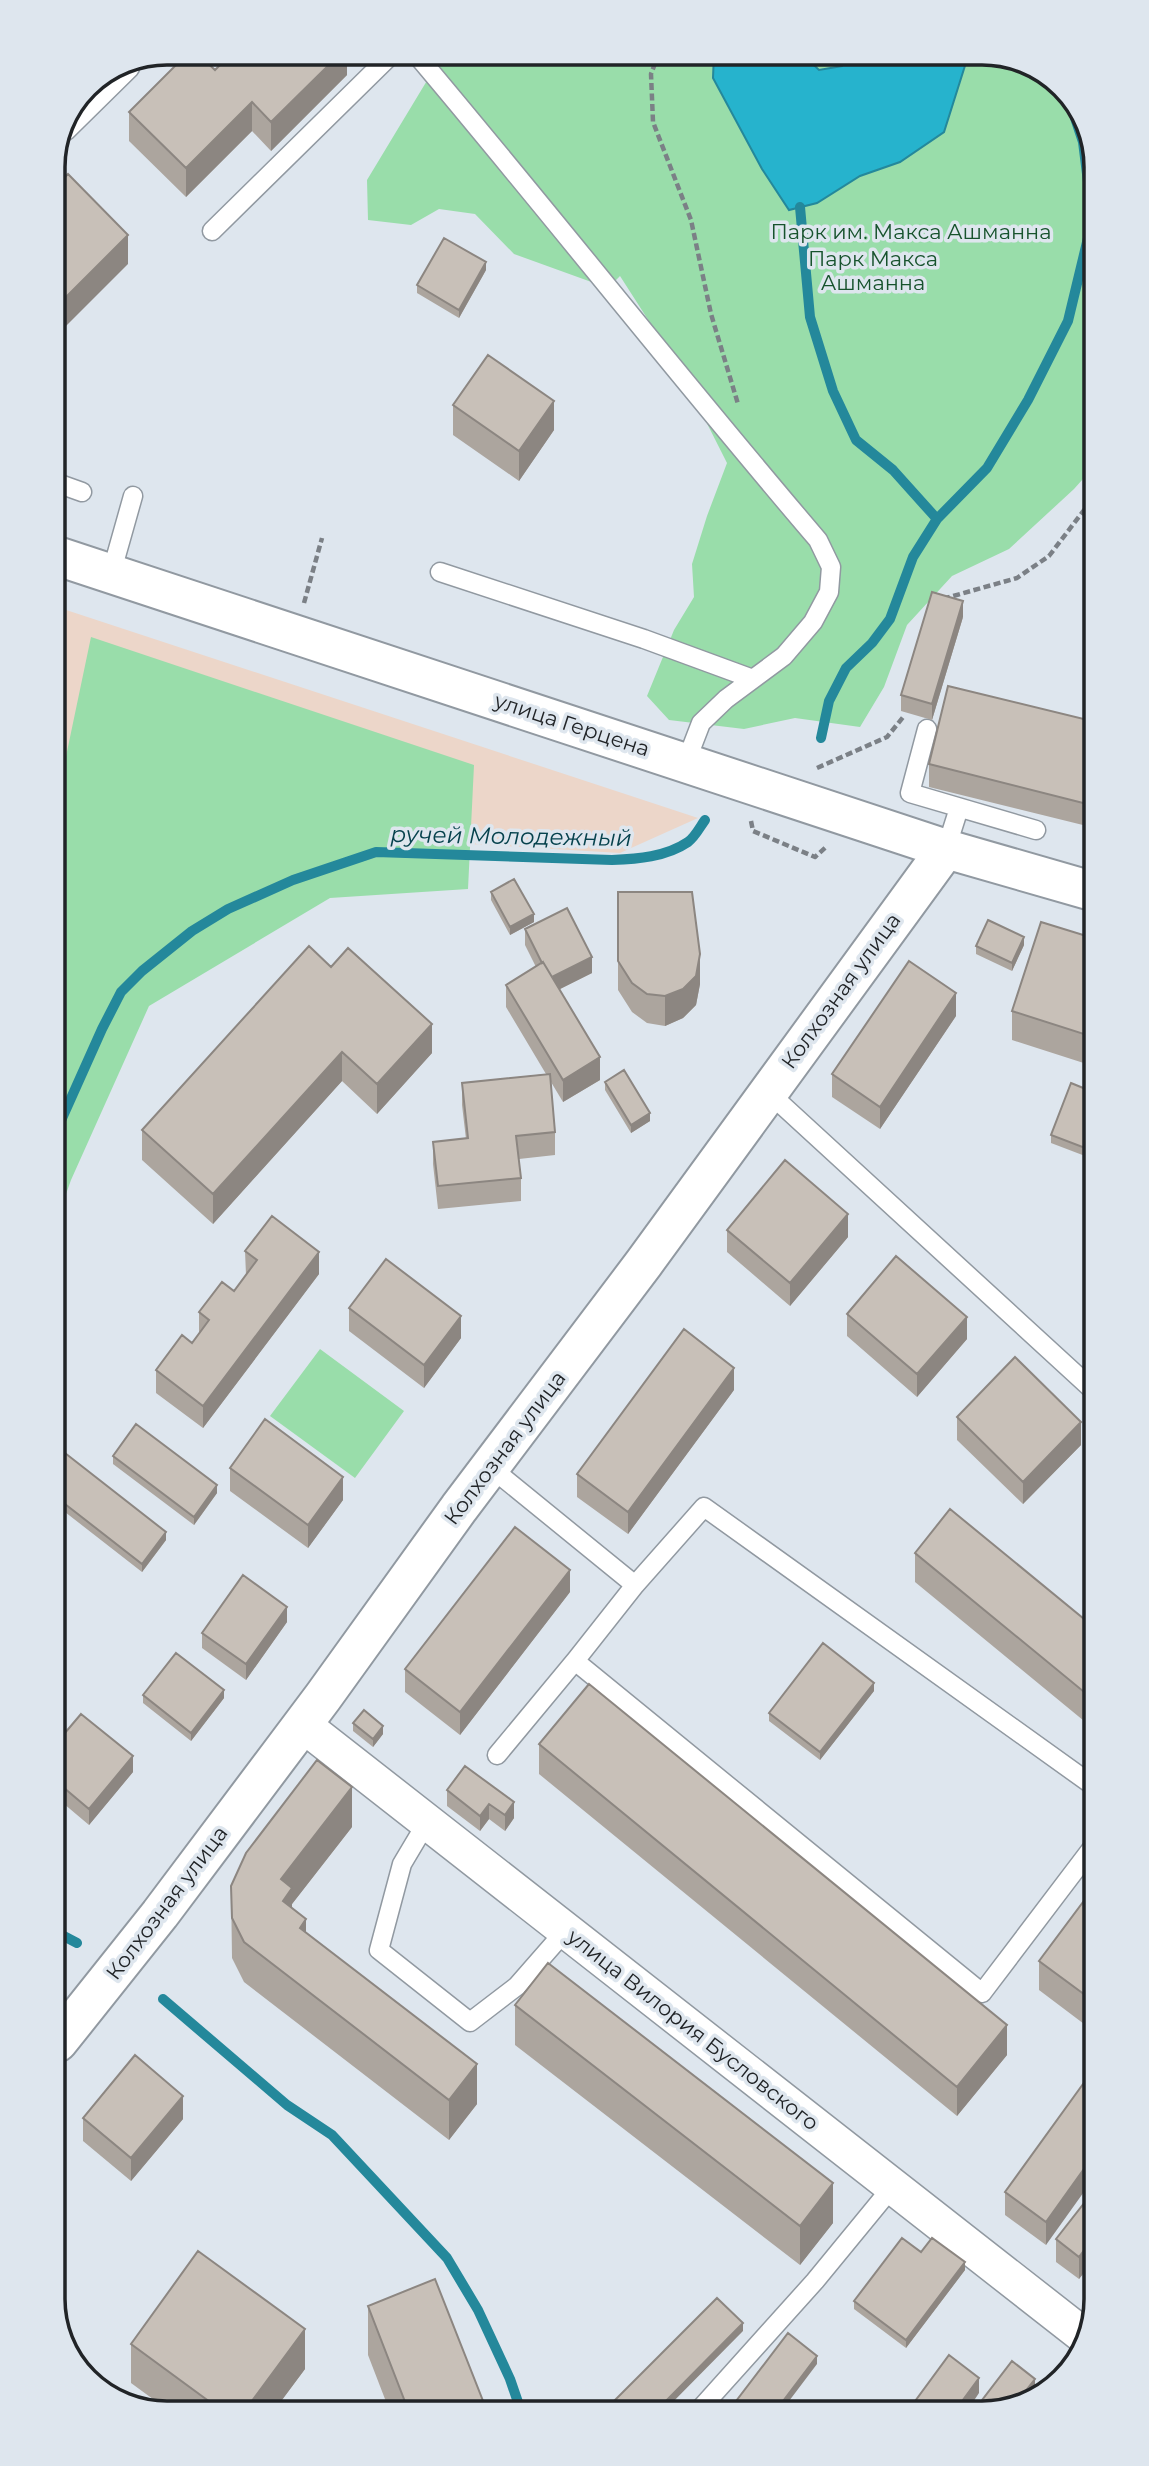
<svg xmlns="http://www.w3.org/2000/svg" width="1149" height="2466" font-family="Montserrat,sans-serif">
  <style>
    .medical { fill: #ecd6c9 }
    .green { fill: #9da }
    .water { fill: #26b3cd; stroke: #24889b; stroke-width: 2 }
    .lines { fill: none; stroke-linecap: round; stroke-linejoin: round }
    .stream { stroke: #24889b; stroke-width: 10 }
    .lane-casing { stroke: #9199a1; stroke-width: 21 }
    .street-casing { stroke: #9199a1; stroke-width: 38 }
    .secondary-casing { stroke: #9199a1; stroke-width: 42 }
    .path { stroke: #7b8086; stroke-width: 4.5; stroke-dasharray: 7 3.5; stroke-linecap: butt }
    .lane { stroke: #fff; stroke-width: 18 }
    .street { stroke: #fff; stroke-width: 35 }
    .secondary { stroke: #fff; stroke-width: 38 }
    .wall { fill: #aca59e }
    .shaded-wall { fill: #8c8681 }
    .building { fill: #c8c0b8; stroke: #8c8681; stroke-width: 2 }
    .labels { text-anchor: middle; stroke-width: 7; stroke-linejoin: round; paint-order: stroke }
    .park-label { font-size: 21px; fill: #17532d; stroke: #dee6ee }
    .street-label { font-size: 21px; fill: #212427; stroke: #dee6ee }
    .water-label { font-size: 23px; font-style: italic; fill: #06424d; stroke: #dee6ee }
    .rim { fill: none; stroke: #212427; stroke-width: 3.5 }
  </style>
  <rect width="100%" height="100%" fill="#dee6ee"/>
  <path class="medical" d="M54,606L698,818L620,853L369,838L292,857L55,1078Z"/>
  <path class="green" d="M438,53H990L1052,76L1090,130L1091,470L1074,489L1009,549L952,576L907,625L884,687L860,727L795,718L744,729L669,720L647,696L674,630L694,597L692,564L707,516L727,463L679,368L620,276L608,288L514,254L475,214L439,209L411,225L368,220L367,180L431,74Z
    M91,637L474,765L468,889L330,898L149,1006L71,1180L56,1222L55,809Z
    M320,1349L404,1411L355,1478L270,1416Z"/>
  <path class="water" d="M714,53H801L819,70L842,66L850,53H969L944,132L900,162L860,176L817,203L789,210L762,169L713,78Z"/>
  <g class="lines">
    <path class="stream" d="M800,207L810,317L833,391L856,440L893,470L937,519
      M821,738L829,701L846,668L872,643L890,619L913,557L937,519L987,468L1028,400L1068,321L1088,238V182L1083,142L1075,118L1078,112
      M55,1134L102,1029L121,992L142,971L192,931L228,909L293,880L376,852L612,860C637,859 666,857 688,842C695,837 700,827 705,820
      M58,1933L77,1943
      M163,1999L287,2105L332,2135L447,2258L478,2310L510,2379L521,2411"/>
    <g class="lane-casing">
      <path id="lane" d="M415,53C551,214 681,380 818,540L831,567L829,592L813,622L784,656L753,679
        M66,131L130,68
        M212,231L393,53
        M54,482L82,492
        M440,572L644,639L753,679L726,699L701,723L686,762
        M111,574L133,496
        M927,729L910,793L1036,830
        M946,849L959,808
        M768,1092L1094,1391
        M490,1467L635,1585
        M497,1755L575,1661
        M1095,1787L704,1507L635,1585L575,1661L982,1993L1095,1844
        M427,1822L402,1864L379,1950L470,2022L517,1986L566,1930
        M1071,2370L1074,2366
        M700,2409L815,2281L893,2186"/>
    </g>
    <g class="street-casing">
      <path id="street" d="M302,1724L1084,2336"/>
    </g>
    <g class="secondary-casing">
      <path id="secondary" d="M54,555L946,849L1092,891
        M58,2042L160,1914L323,1697L459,1508L644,1263L946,849"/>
    </g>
    <path class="path" d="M659,53L651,74L653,122L691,220L711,314L738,404
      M946,601V598L1017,578L1049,556L1091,501
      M304,603L322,538
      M817,768L887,737L904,716
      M751,821L753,831L815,857L826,847"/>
    <use href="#lane" class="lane"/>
    <use href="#street" class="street"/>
    <use href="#secondary" class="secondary"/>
  </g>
  <path class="wall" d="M347,53V75L271,151L252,131L186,197L129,141V112L215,70Z
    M486,270L459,318L417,293V285Z
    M453,405L554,430L519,481L453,435Z
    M963,617L932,720L901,711V695Z
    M1092,721V822L1091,827L929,787V764Z
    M491,892L534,922L510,935L491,900Z
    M618,892L700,984L696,1005L683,1018L665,1026L647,1023L632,1012L618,990Z
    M525,929L592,973L560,989L600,1080L563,1102L551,1082L555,1132V1155L519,1159L521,1178V1201L438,1209L433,1164V1142L466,1139L462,1105V1083L546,1074L506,1007V985L536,967L525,945Z
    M1093,938V1066L1012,1040V1011Z
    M1024,945L1012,971L976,954V946Z
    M331,967L432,1053L377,1114L342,1081L213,1224L142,1160V1130Z
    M956,1016L880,1129L832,1097V1074Z
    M605,1082L650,1121L631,1133L605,1090Z
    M1093,1092V1159L1051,1143V1135Z
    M727,1230L848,1237L790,1306L727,1252Z
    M245,1251L319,1274L203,1428L156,1393V1370L192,1343L199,1333V1312L234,1291L246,1275Z
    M349,1308L461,1338L424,1388L349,1331Z
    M847,1314L967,1339L917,1397L847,1336Z
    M734,1390L628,1534L577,1497V1474Z
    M957,1417L1081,1445L1023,1504L957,1440Z
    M56,1446L166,1540L142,1572L56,1505Z
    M113,1456L217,1493L194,1525L113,1464Z
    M230,1468L343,1500L308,1548L230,1491Z
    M1094,1510V1547L1088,1542V1520Z
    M915,1553L1095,1628V1730L915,1582Z
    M570,1592L460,1735L405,1692V1669Z
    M287,1622L246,1680L202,1648V1633Z
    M874,1691L820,1760L769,1721V1713Z
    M143,1695L224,1698L191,1741L143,1703Z
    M353,1723L383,1734L373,1747L353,1731Z
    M57,1738L133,1772L89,1825L57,1798Z
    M539,1744L1007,2055L957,2116L539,1774Z
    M465,1766L514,1818L505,1831L489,1819L480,1831L447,1806V1790Z
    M352,1827L292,1904V1908L306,1933L477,2104L449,2140L244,1982L232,1958L231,1886Z
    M1095,1886L1096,2033L1039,1990V1961Z
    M515,2005L833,2223L800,2265L515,2045Z
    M1096,2066L1046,2245L1005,2215V2192Z
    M83,2118L183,2119L131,2181L83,2141Z
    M1096,2188V2257L1079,2279L1056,2262V2239Z
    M921,2252L965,2270L906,2348L854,2309V2301Z
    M368,2306L487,2411L390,2412L368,2355Z
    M131,2344L305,2369L273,2412L172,2413L131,2383Z"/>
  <path class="shaded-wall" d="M341,53H347V75L271,151V122Z
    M252,102V131L186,197V168Z
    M128,235V264L53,339V310Z
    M486,262V270L459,318V310Z
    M554,401V430L519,481V451Z
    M963,601V617L932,720V704Z
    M1092,800V822L1091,827V805Z
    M534,914V922L510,935V927Z
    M1024,937V945L1012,971V963Z
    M700,954V984L696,1005L683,1018L665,1026V996Z
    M592,957V973L550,994V978Z
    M956,993V1016L880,1129V1107Z
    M432,1024V1053L377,1114V1084Z
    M342,1052V1081L213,1224V1194Z
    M600,1057V1080L563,1102V1080Z
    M650,1113V1121L631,1133V1125Z
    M848,1214V1237L790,1306V1283Z
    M319,1252V1274L203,1428V1406Z
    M461,1316V1338L424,1388V1365Z
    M967,1317V1339L917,1397V1374Z
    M734,1368V1390L628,1534V1512Z
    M1081,1422V1445L1023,1504V1482Z
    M343,1477V1500L308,1548V1525Z
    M217,1485V1493L194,1525V1517Z
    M166,1532V1540L142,1572V1564Z
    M570,1570V1592L460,1735V1712Z
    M287,1607V1622L246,1680V1664Z
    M874,1683V1691L820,1760V1752Z
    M224,1690V1698L191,1741V1733Z
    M383,1726V1734L373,1747V1739Z
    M133,1756V1772L89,1825V1809Z
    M352,1787V1827L292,1904V1928L283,1940L281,1879Z
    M514,1802V1818L505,1831V1815Z
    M489,1804V1819L480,1831V1816Z
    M306,1919V1959L300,1928Z
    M1007,2025V2055L957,2116V2087Z
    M477,2064V2104L449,2140V2100Z
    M183,2096V2119L131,2181V2158Z
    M1096,2152V2175L1046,2245V2222Z
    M833,2183V2223L800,2265V2226Z
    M1096,2234V2257L1079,2279V2257Z
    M965,2262V2270L906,2348V2340Z
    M743,2323V2331L665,2410H657Z
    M305,2329V2369L273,2412L243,2413Z
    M817,2356V2364L783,2409H777Z
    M979,2378V2393L969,2408H957Z
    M1035,2379V2387L1019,2407H1013Z"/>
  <path class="building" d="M189,52L197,53L215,70L232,53H341L271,122L252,102L186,168L129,112Z
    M68,174L128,235L53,310V189Z
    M444,238L486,262L459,310L417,285Z
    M488,355L554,401L519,451L453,405Z
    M932,592L963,601L932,704L901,695Z
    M948,686L1092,721V800L1091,805L929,764Z
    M514,879L534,914L510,927L491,892Z
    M618,892H692L700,954L696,976L683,989L665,996L647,994L632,983L618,961Z
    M567,908L592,957L552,977L543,962L542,963L525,929Z
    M988,920L1024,937L1012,963L976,946Z
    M1041,922L1093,938V1037L1012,1011Z
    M309,946L331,967L348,948L432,1024L377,1084L342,1052L213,1194L142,1130Z
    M909,961L956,993L880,1107L832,1074Z
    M543,962L600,1057L563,1080L506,985Z
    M624,1070L650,1113L631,1125L605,1082Z
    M550,1074L555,1132L516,1136L521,1178L438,1186L433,1142L468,1138L462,1083Z
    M1071,1083L1093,1092V1151L1051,1135Z
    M785,1160L848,1214L790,1283L727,1230Z
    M272,1216L319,1252L203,1406L156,1370L182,1335L192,1343L209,1320L199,1312L222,1282L234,1291L257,1260L245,1251Z
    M896,1256L967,1317L917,1374L847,1314Z
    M386,1259L461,1316L424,1365L349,1308Z
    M684,1329L734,1368L628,1512L577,1474Z
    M1015,1357L1081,1422L1023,1482L957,1417Z
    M265,1419L343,1477L308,1525L230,1468Z
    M136,1424L217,1485L194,1517L113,1456Z
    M56,1446L166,1532L142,1564L56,1497Z
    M950,1509L1095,1628V1701L915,1553Z
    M1094,1510V1525L1088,1520Z
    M515,1527L570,1570L460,1712L405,1669Z
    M243,1575L287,1607L246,1664L202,1633Z
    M823,1643L874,1683L820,1752L769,1713Z
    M176,1653L224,1690L191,1733L143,1695Z
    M589,1684L1007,2025L957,2087L539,1744Z
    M364,1710L383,1726L373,1739L353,1723Z
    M81,1714L133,1756L89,1809L57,1782V1738L59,1740Z
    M317,1760L352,1787L281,1879L292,1888L283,1901L306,1919L300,1928L477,2064L449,2100L244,1942L232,1918L231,1886L246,1853Z
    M465,1766L514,1802L505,1815L489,1804L480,1816L447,1790Z
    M1095,1886L1096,2003L1039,1961Z
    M548,1963L833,2183L800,2226L515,2005Z
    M135,2055L183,2096L131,2158L83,2118Z
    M1096,2066V2152L1046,2222L1005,2192Z
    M1096,2188V2234L1079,2257L1056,2239Z
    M902,2238L921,2252L932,2238L965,2262L906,2340L854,2301Z
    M198,2251L305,2329L243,2413H225L131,2344Z
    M435,2279L487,2411L409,2412L368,2306Z
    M717,2298L743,2323L657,2410H605Z
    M788,2333L817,2356L777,2409H730Z
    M949,2355L979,2378L957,2408H910Z
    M1012,2361L1035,2379L1013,2407L976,2408Z"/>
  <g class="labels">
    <g class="park-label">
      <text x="911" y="239">Парк им. Макса Ашманна</text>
      <text x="873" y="266">Парк Макса<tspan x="873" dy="24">Ашманна</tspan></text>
    </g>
    <g class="street-label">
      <text transform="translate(572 725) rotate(18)" y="7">улица Герцена</text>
      <text transform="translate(841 991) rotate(-54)" y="7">Колхозная улица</text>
      <text transform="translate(505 1448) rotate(-53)" y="7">Колхозная улица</text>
      <text transform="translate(167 1903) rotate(-53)" y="7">Колхозная улица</text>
      <text transform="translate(693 2030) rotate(38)" y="7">улица Вилория Бусловского</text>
    </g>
    <g class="water-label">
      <text transform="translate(511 836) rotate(1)" y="8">ручей Молодежный</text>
    </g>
  </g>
  <path d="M0 0H1149V2466H0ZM167 65H982A102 102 0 0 1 1084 167V2299A102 102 0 0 1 982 2401H167A102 102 0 0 1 65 2299V167A102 102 0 0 1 167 65Z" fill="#dee6ee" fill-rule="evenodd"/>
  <path class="rim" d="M167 65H982A102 102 0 0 1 1084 167V2299A102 102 0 0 1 982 2401H167A102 102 0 0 1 65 2299V167A102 102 0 0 1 167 65Z"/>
</svg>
